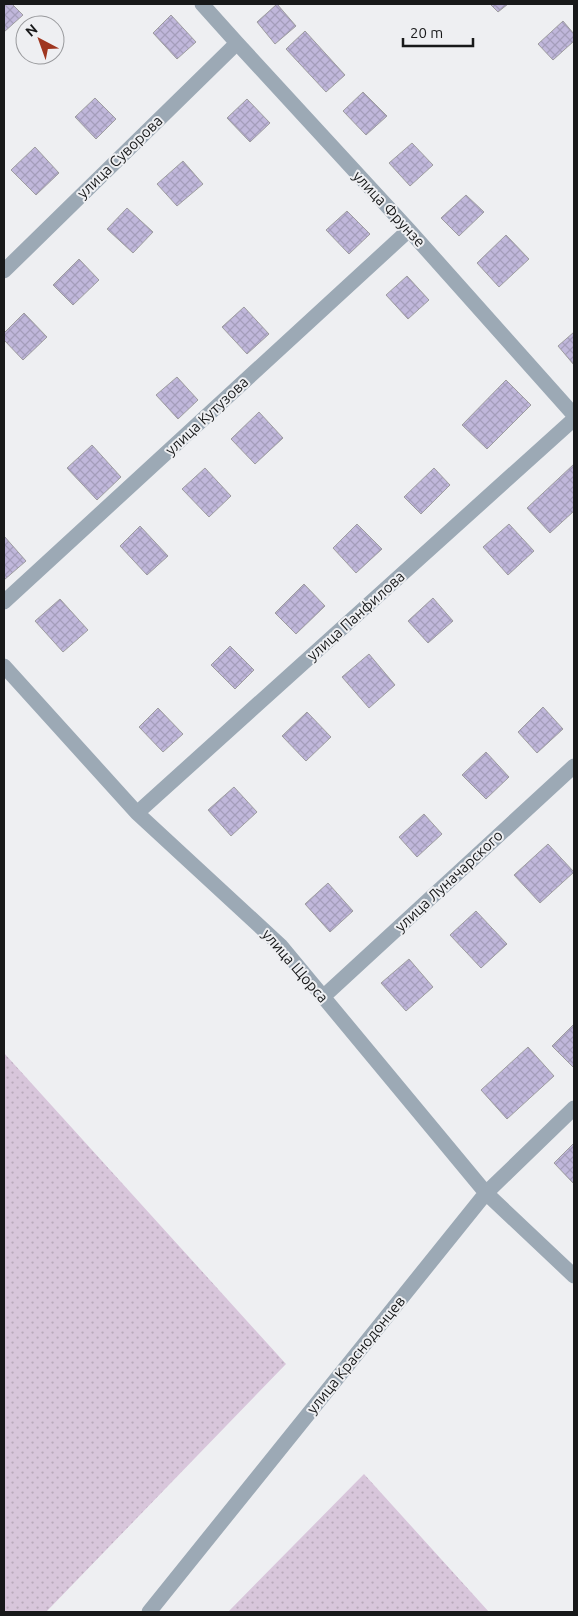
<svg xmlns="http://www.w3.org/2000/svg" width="578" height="1616" font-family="Ubuntu,sans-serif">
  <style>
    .grass { fill: url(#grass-dots) }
    .building { fill: url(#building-cross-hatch); stroke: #9e9da0 }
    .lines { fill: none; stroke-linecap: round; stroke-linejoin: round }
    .minor { stroke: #9ca9b5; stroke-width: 15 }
    .labels { text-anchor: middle; stroke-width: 4; stroke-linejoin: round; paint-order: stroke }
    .street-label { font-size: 15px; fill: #18191a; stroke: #eeeff2 }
  </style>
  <defs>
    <pattern id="grass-dots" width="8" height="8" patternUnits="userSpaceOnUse" patternTransform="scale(1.25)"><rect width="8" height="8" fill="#d8c6db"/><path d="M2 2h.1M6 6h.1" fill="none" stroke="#b9aabb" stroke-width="1.8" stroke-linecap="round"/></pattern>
    <pattern id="building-cross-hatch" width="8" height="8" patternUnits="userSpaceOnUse" patternTransform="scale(1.25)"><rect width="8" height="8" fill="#c0b7db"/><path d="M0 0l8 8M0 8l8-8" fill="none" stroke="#a49dbb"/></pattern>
  </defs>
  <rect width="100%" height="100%" fill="#eeeff2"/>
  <path class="grass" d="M4,1053L286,1364L46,1612H4Z
    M364,1474L489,1612H228Z"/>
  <path class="building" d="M4,4H12L23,15L4,32Z
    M277,4L296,26L275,44L257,22Z
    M490,4H508L498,12Z
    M171,15L196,42L177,59L153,33Z
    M563,21L574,34V41L553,60L538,44Z
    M305,31L345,75L326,92L286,49Z
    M363,92L387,116L366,135L343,111Z
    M95,98L116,119L96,139L75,117Z
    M247,99L270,123L250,142L227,118Z
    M412,143L433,165L410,186L389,163Z
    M35,147L59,173L36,195L11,170Z
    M183,161L203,184L177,206L157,184Z
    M466,195L484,212L459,236L441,218Z
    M127,208L153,232L133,253L107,229Z
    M347,211L370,234L349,254L326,230Z
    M506,235L529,259L499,287L477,263Z
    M79,259L99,280L73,305L53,285Z
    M407,276L429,300L408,319L386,295Z
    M244,307L269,334L247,354L222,327Z
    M24,313L47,337L23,360L4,340V333Z
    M574,332V365L558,346Z
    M177,377L198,400L178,419L156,395Z
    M506,380L531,405L487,449L462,425Z
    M259,412L283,438L255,464L231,439Z
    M92,445L121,477L97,500L67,468Z
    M574,464V511L550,533L527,508Z
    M205,468L231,496L209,517L182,489Z
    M434,468L450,485L421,514L404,497Z
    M357,524L382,549L356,573L333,548Z
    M509,524L534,551L508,575L483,547Z
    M140,526L168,556L147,575L120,546Z
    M4,536L26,561L4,580Z
    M304,584L325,606L296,634L275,613Z
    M433,598L453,621L428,643L408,621Z
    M60,599L88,630L63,652L35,621Z
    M230,646L254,670L235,689L211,665Z
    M369,654L395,685L369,708L342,677Z
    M543,707L563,729L537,753L518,732Z
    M158,708L183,734L163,752L139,727Z
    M307,712L331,737L306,761L282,736Z
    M486,752L509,777L486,799L462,775Z
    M234,787L257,812L231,836L208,810Z
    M424,814L442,834L417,857L399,837Z
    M548,844L574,872L540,903L514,875Z
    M328,883L353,911L330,932L305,904Z
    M476,911L507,944L481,968L450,935Z
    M409,959L433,987L406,1011L381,983Z
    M574,1024V1068L552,1046Z
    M528,1047L554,1076L507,1119L481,1090Z
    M573,1144L574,1145V1184L554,1163Z"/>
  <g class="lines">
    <path class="minor" d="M202,4L237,43L409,230L574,415
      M4,271L237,43
      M4,602L409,230
      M4,666L137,813L281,946L486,1193L574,1276
      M137,813L574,419
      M323,997L574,766
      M149,1612L486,1193L574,1108"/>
  </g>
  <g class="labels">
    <g class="street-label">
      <text transform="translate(120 157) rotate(-44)" y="5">улица Суворова</text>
      <text transform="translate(389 209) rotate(47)" y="5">улица Фрунзе</text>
      <text transform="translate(207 416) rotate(-43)" y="5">улица Кутузова</text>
      <text transform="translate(356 616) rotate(-42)" y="5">улица Панфилова</text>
      <text transform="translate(449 881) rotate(-43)" y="5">улица Луначарского</text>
      <text transform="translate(295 966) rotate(49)" y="5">улица Щорса</text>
      <text transform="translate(356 1355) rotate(-51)" y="5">улица Краснодонцев</text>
    </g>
  </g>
  <rect width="578" height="1616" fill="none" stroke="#18191a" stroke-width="10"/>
  <g transform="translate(40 40) rotate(319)"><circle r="24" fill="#eeeff2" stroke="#98999c"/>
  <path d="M0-4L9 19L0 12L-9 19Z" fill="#9f3620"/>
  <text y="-8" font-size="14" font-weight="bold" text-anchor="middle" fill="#18191a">N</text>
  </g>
  <path d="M403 38v8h70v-8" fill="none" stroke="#18191a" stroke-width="2.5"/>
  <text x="410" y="38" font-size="15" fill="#18191a" stroke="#eeeff2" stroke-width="4" paint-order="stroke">20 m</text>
</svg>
